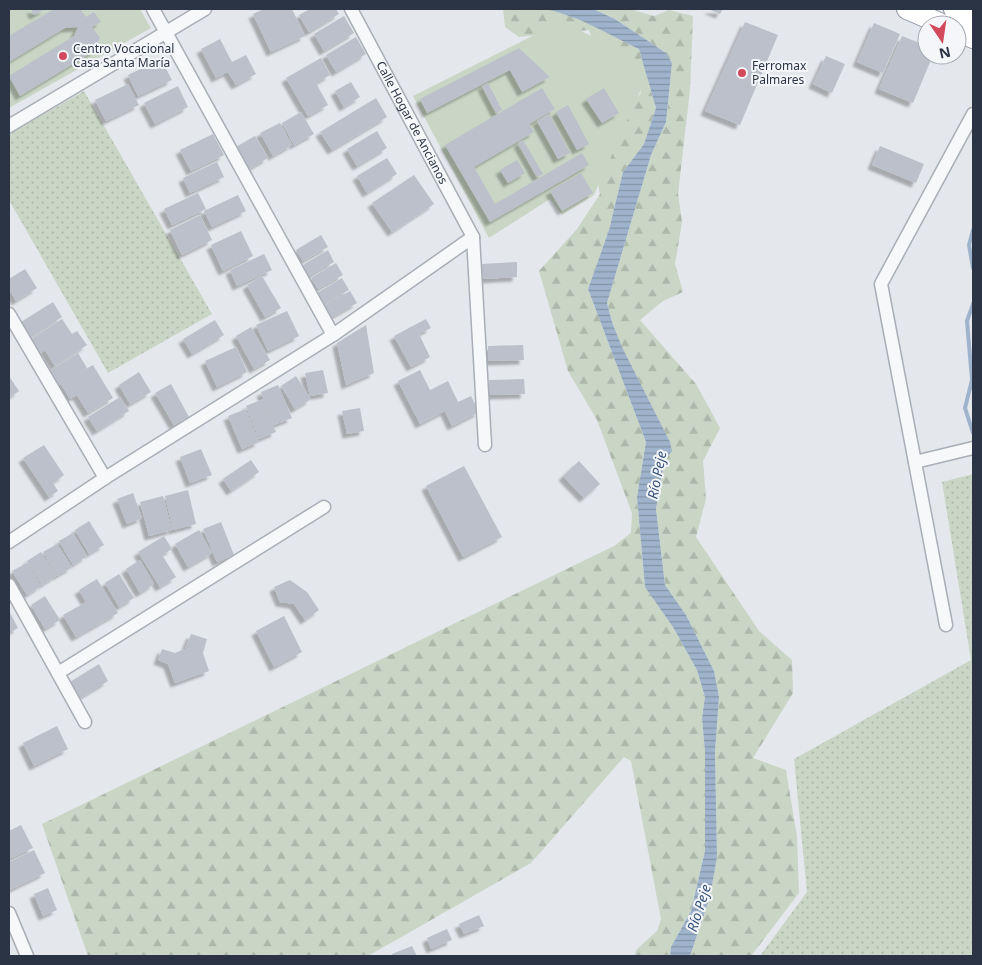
<svg xmlns="http://www.w3.org/2000/svg" width="982" height="965" font-family="'Noto Sans',sans-serif">
  <style>
    .grass { fill: url(#grass-dots) }
    .forest { fill: url(#forest-firs) }
    .green { fill: #c9d6c5 }
    .water { fill: url(#water-rules) }
    .lines { fill: none; stroke-linecap: round; stroke-linejoin: round }
    .stream { stroke: #9fb4cc; stroke-width: 4 }
    .building { fill: #bbc0ca; filter: url(#shadow) }
    .minor-casing { stroke: #a9aeb7; stroke-width: 15 }
    .trunk-casing { stroke: #8b94a3; stroke-width: 22 }
    .minor { stroke: #f7f8fa; stroke-width: 12 }
    .trunk { stroke: #fff; stroke-width: 20 }
    .poi-dot { fill: #d1495b; stroke: #f4f6f9; stroke-width: 2 }
    .labels { text-anchor: middle; stroke-width: 4; stroke-linejoin: round; paint-order: stroke }
    .poi-label { font-size: 12px; fill: #2b3445; stroke: #f4f6f9; text-anchor: start }
    .street-label { font-size: 12px; fill: #2b3445; stroke: #f4f6f9 }
    .water-label { font-size: 14px; font-style: italic; fill: #34527a; stroke: #f4f6f9 }
  </style>
  <defs>
    <pattern id="grass-dots" width="8" height="8" patternUnits="userSpaceOnUse" patternTransform="scale(1.25)"><rect width="8" height="8" fill="#c9d6c5"/><path d="M2 2h.1M6 6h.1" fill="none" stroke="#adb8ab" stroke-width="1.8" stroke-linecap="round"/></pattern>
    <pattern id="forest-firs" width="22" height="20" patternUnits="userSpaceOnUse" patternTransform="scale(1.25)"><rect width="22" height="20" fill="#c9d6c5"/><path d="M5 1l3.5 6h-7zM16 11l3.5 6h-7z" fill="#adb8ab"/></pattern>
    <pattern id="water-rules" width="6" height="5" patternUnits="userSpaceOnUse" patternTransform="scale(1.25)"><rect width="6" height="5" fill="#9fb4cc"/><path d="M0 2.5h6" fill="none" stroke="#8293a7"/></pattern>
    <filter id="shadow"><feDropShadow dx="-4.5" dy="4.5" stdDeviation="1" flood-color="#0004"/></filter>
  </defs>
  <rect width="100%" height="100%" fill="#e4e7ec"/>
  <path class="grass" d="M84,91L212,314L108,373L9,200V134Z
    M973,474V956H760L807,892L794,759L971,660L942,482Z"/>
  <path class="forest" d="M503,9C517,9 532,7 546,9C578,13 610,35 639,49L656,108L644,144L623,172L609,230L588,289L646,442L637,497L645,586L673,627L697,670L705,697L702,718L705,752V851L691,911L671,947L670,956H634L637,949L657,931L661,919L631,761L624,757L531,863L368,956H88L42,824L614,546L631,533L632,513L597,420L568,371L539,271L577,229L600,194L594,162L622,115L641,93L633,69L597,53L589,30L519,37L505,27Z
    M593,9H630L654,16L669,10L693,16L690,90L678,194L682,222L675,264L683,292L663,301L640,320L696,384L720,428L703,461L706,499L696,537L759,631L792,660L793,693L753,758L786,770L797,837L799,893L751,956H690L710,897L717,857L715,752L719,697L714,671L686,615L665,585L656,509L664,461L671,451L670,443L622,347L612,322L607,303L651,155L666,122L672,63L666,53L615,19Z"/>
  <path class="green" d="M9,9H140L151,28L9,108Z
    M562,21L651,67L594,195L562,215L550,199L489,238L413,96Z"/>
  <path class="water" d="M544,9H593L615,19L666,53L672,63L666,122L651,155L607,303L612,322L622,347L670,442L672,451L664,461L656,509L665,585L686,615L714,671L719,697L715,752L717,857L710,897L690,956H670L671,947L691,911L705,851V752L702,718L705,697L697,670L673,627L645,587L637,497L646,442L588,289L609,230L623,172L644,144L656,108L639,49C607,34 578,15 544,9Z"/>
  <g class="lines">
    <path class="stream" d="M973,230L969,245L973,268
      M973,304L967,321L972,380L965,408L973,433"/>
  </g>
  <path class="building" d="M31,9H46L34,15Z
    M54,9H80L86,17L94,12L101,22L92,27L100,38L94,51L20,96L9,76L74,36L78,27L65,28L9,62V36Z
    M264,9H292L305,36L271,52L253,14Z
    M310,9H336L339,14L309,32L299,15Z
    M708,9H723L720,14Z
    M344,16L354,33L324,51L314,34Z
    M745,22L778,35L740,125L705,111Z
    M874,23L900,34L883,73L857,62Z
    M902,36L927,46V55H933L913,103L879,89Z
    M356,37L366,54L336,72L326,55Z
    M220,39L232,62L246,55L256,74L236,85L228,72L216,78L201,49Z
    M519,48L550,77L522,92L510,70L427,113L420,99Z
    M826,56L845,64L832,93L813,84Z
    M321,58L330,75L316,83L328,105L308,116L286,78Z
    M161,59L172,80L138,96L128,75Z
    M351,82L360,97L344,107L335,91Z
    M488,83L502,110L496,113L482,86Z
    M128,84L139,105L106,121L95,100Z
    M178,86L188,107L155,124L144,103Z
    M542,88L555,109L529,124L534,132L474,167L495,204L582,153L589,165L490,222L445,145Z
    M604,88L619,113L602,123L586,99Z
    M376,98L387,117L332,150L320,132Z
    M568,105L589,144L577,150L556,112Z
    M301,112L314,134L294,145L282,123Z
    M549,114L570,153L558,159L537,121Z
    M280,123L292,145L273,156L260,133Z
    M377,131L387,148L357,166L347,149Z
    M213,134L224,155L191,171L180,150Z
    M255,136L268,158L249,169L236,147Z
    M523,140L543,174L537,177L518,143Z
    M880,146L924,164L916,183L872,165Z
    M387,158L397,174L367,193L357,176Z
    M517,160L525,173L508,183L500,170Z
    M217,162L224,177L190,193L183,178Z
    M581,173L593,193L562,211L550,191Z
    M414,175L434,204L392,232L372,203Z
    M198,193L206,209L172,225L164,209Z
    M238,195L246,211L212,227L204,211Z
    M200,215L212,240L182,255L170,230Z
    M241,231L253,256L223,271L211,245Z
    M321,235L328,247L303,261L296,250Z
    M328,250L334,262L309,276L303,265Z
    M264,254L272,270L237,286L230,270Z
    M517,262V277L482,279L481,264Z
    M336,263L343,275L318,289L311,278Z
    M25,269L37,288L16,301L9,289V279Z
    M262,276L281,308L265,317L247,285Z
    M342,278L349,290L324,304L317,293Z
    M350,291L357,303L332,317L325,305Z
    M53,302L62,317L31,337L21,322Z
    M287,311L299,336L268,351L256,325Z
    M62,319L72,334L77,331L87,345L55,366L45,350L40,354L31,339Z
    M426,319L431,328L419,334L430,357L411,367L394,336Z
    M215,320L224,335L192,354L183,339Z
    M366,325L374,373L346,385L337,343Z
    M251,327L270,360L254,369L236,336Z
    M523,345L524,360L488,361V346Z
    M236,347L247,372L217,387L205,361Z
    M78,353L87,368L82,371L93,365L113,398L88,413L77,395L70,399L61,384L55,388L46,373Z
    M323,370L328,393L310,396L305,373Z
    M420,370L430,390L448,381L458,402L471,396L479,412L452,426L445,411L420,424L398,381Z
    M139,372L151,392L130,404L119,385Z
    M9,376L19,391L9,398Z
    M296,376L311,399L295,409L281,386Z
    M524,379L525,394L489,395V380Z
    M171,384L189,417L174,425L155,393Z
    M278,385L292,418L274,425L261,392Z
    M120,397L129,411L97,431L88,417Z
    M263,399L276,432L259,439L246,406Z
    M360,408L364,431L347,434L342,411Z
    M246,409L259,442L242,449L228,416Z
    M44,445L64,475L53,483L58,491L49,497L23,458Z
    M201,449L212,475L190,483L180,457Z
    M251,460L259,472L231,491L223,479Z
    M579,461L600,484L584,498L563,476Z
    M464,466L502,537L463,557L426,486Z
    M188,490L196,524L173,530L165,496Z
    M133,493L142,518L127,524L117,499Z
    M163,496L172,530L149,536L140,502Z
    M89,521L104,545L89,554L75,530Z
    M221,522L234,555L217,562L203,529Z
    M199,530L212,553L188,567L175,544Z
    M73,533L87,556L73,565L59,541Z
    M164,536L172,549L162,555L176,577L160,587L138,552Z
    M57,544L72,567L57,576L43,552Z
    M41,552L56,576L42,585L27,561Z
    M140,560L154,584L140,593L126,569Z
    M27,563L41,586L27,595L12,571Z
    M119,574L134,598L119,607L105,583Z
    M97,579L118,613L76,637L63,615L86,602L79,590Z
    M290,580L307,592L319,610L305,620L294,604L280,602L274,587Z
    M45,596L60,620L45,629L31,605Z
    M9,611L18,628L9,633Z
    M284,616L302,652L274,667L256,631Z
    M191,634L207,639L203,653L209,671L175,683L168,664L158,660L162,649L175,653L185,649Z
    M99,664L108,681L80,698L70,682Z
    M57,726L68,749L34,766L23,743Z
    M21,825L33,848L9,859V831Z
    M34,850L45,873L10,890L9,862Z
    M48,888L57,910L43,916L34,894Z
    M479,915L484,926L464,934L459,924Z
    M447,929L452,940L431,949L427,938Z
    M412,946L417,956H393L392,954Z"/>
  <g class="lines">
    <g class="minor-casing">
      <g id="minor">
        <path d="M153,9L333,335"/>
        <path id="s1" d="M351,9L473,237L485,445"/>
        <path d="M9,126L205,9"/>
        <path d="M9,314L105,478"/>
        <path d="M915,462L973,448"/>
        <path d="M9,542L105,478L333,335L473,237"/>
        <path d="M9,585L85,722"/>
        <path d="M946,625L881,284L973,114"/>
        <path d="M58,673L324,507"/>
        <path d="M9,913L27,956"/>
      </g>
    </g>
    <g class="trunk-casing">
      <path id="trunk" d="M907,9L944,25
        M954,9L973,17
        M957,31L973,38"/>
    </g>
    <use href="#minor" class="minor"/>
    <use href="#trunk" class="trunk"/>
  </g>
  <g class="poi-dot">
    <circle cx="63" cy="56" r="5"/>
    <circle cx="742" cy="73" r="5"/>
  </g>
  <g class="labels">
    <g class="poi-label">
      <text x="73" y="53">Centro Vocacional<tspan x="73" dy="14">Casa Santa María</tspan></text>
      <text x="752" y="70">Ferromax<tspan x="752" dy="14">Palmares</tspan></text>
    </g>
    <g class="street-label">
      <text dy="4" stroke="none"><textPath href="#s1" startOffset="129">Calle Hogar de Ancianos</textPath></text>
    </g>
    <g class="water-label">
      <text transform="translate(657 475) rotate(-79)" y="5">Río Peje</text>
      <text transform="translate(699 908) rotate(-72)" y="5">Río Peje</text>
    </g>
  </g>
  <rect width="982" height="965" fill="none" stroke="#2b3445" stroke-width="20"/>
  <g transform="translate(942 40) rotate(167)"><circle r="24" fill="#f4f6f9" stroke="#a4a8b1"/>
  <path d="M0-4L9 19L0 12L-9 19Z" fill="#d1495b"/>
  <text y="-8" font-size="14" font-weight="bold" text-anchor="middle" fill="#2b3445">N</text>
  </g>
</svg>
